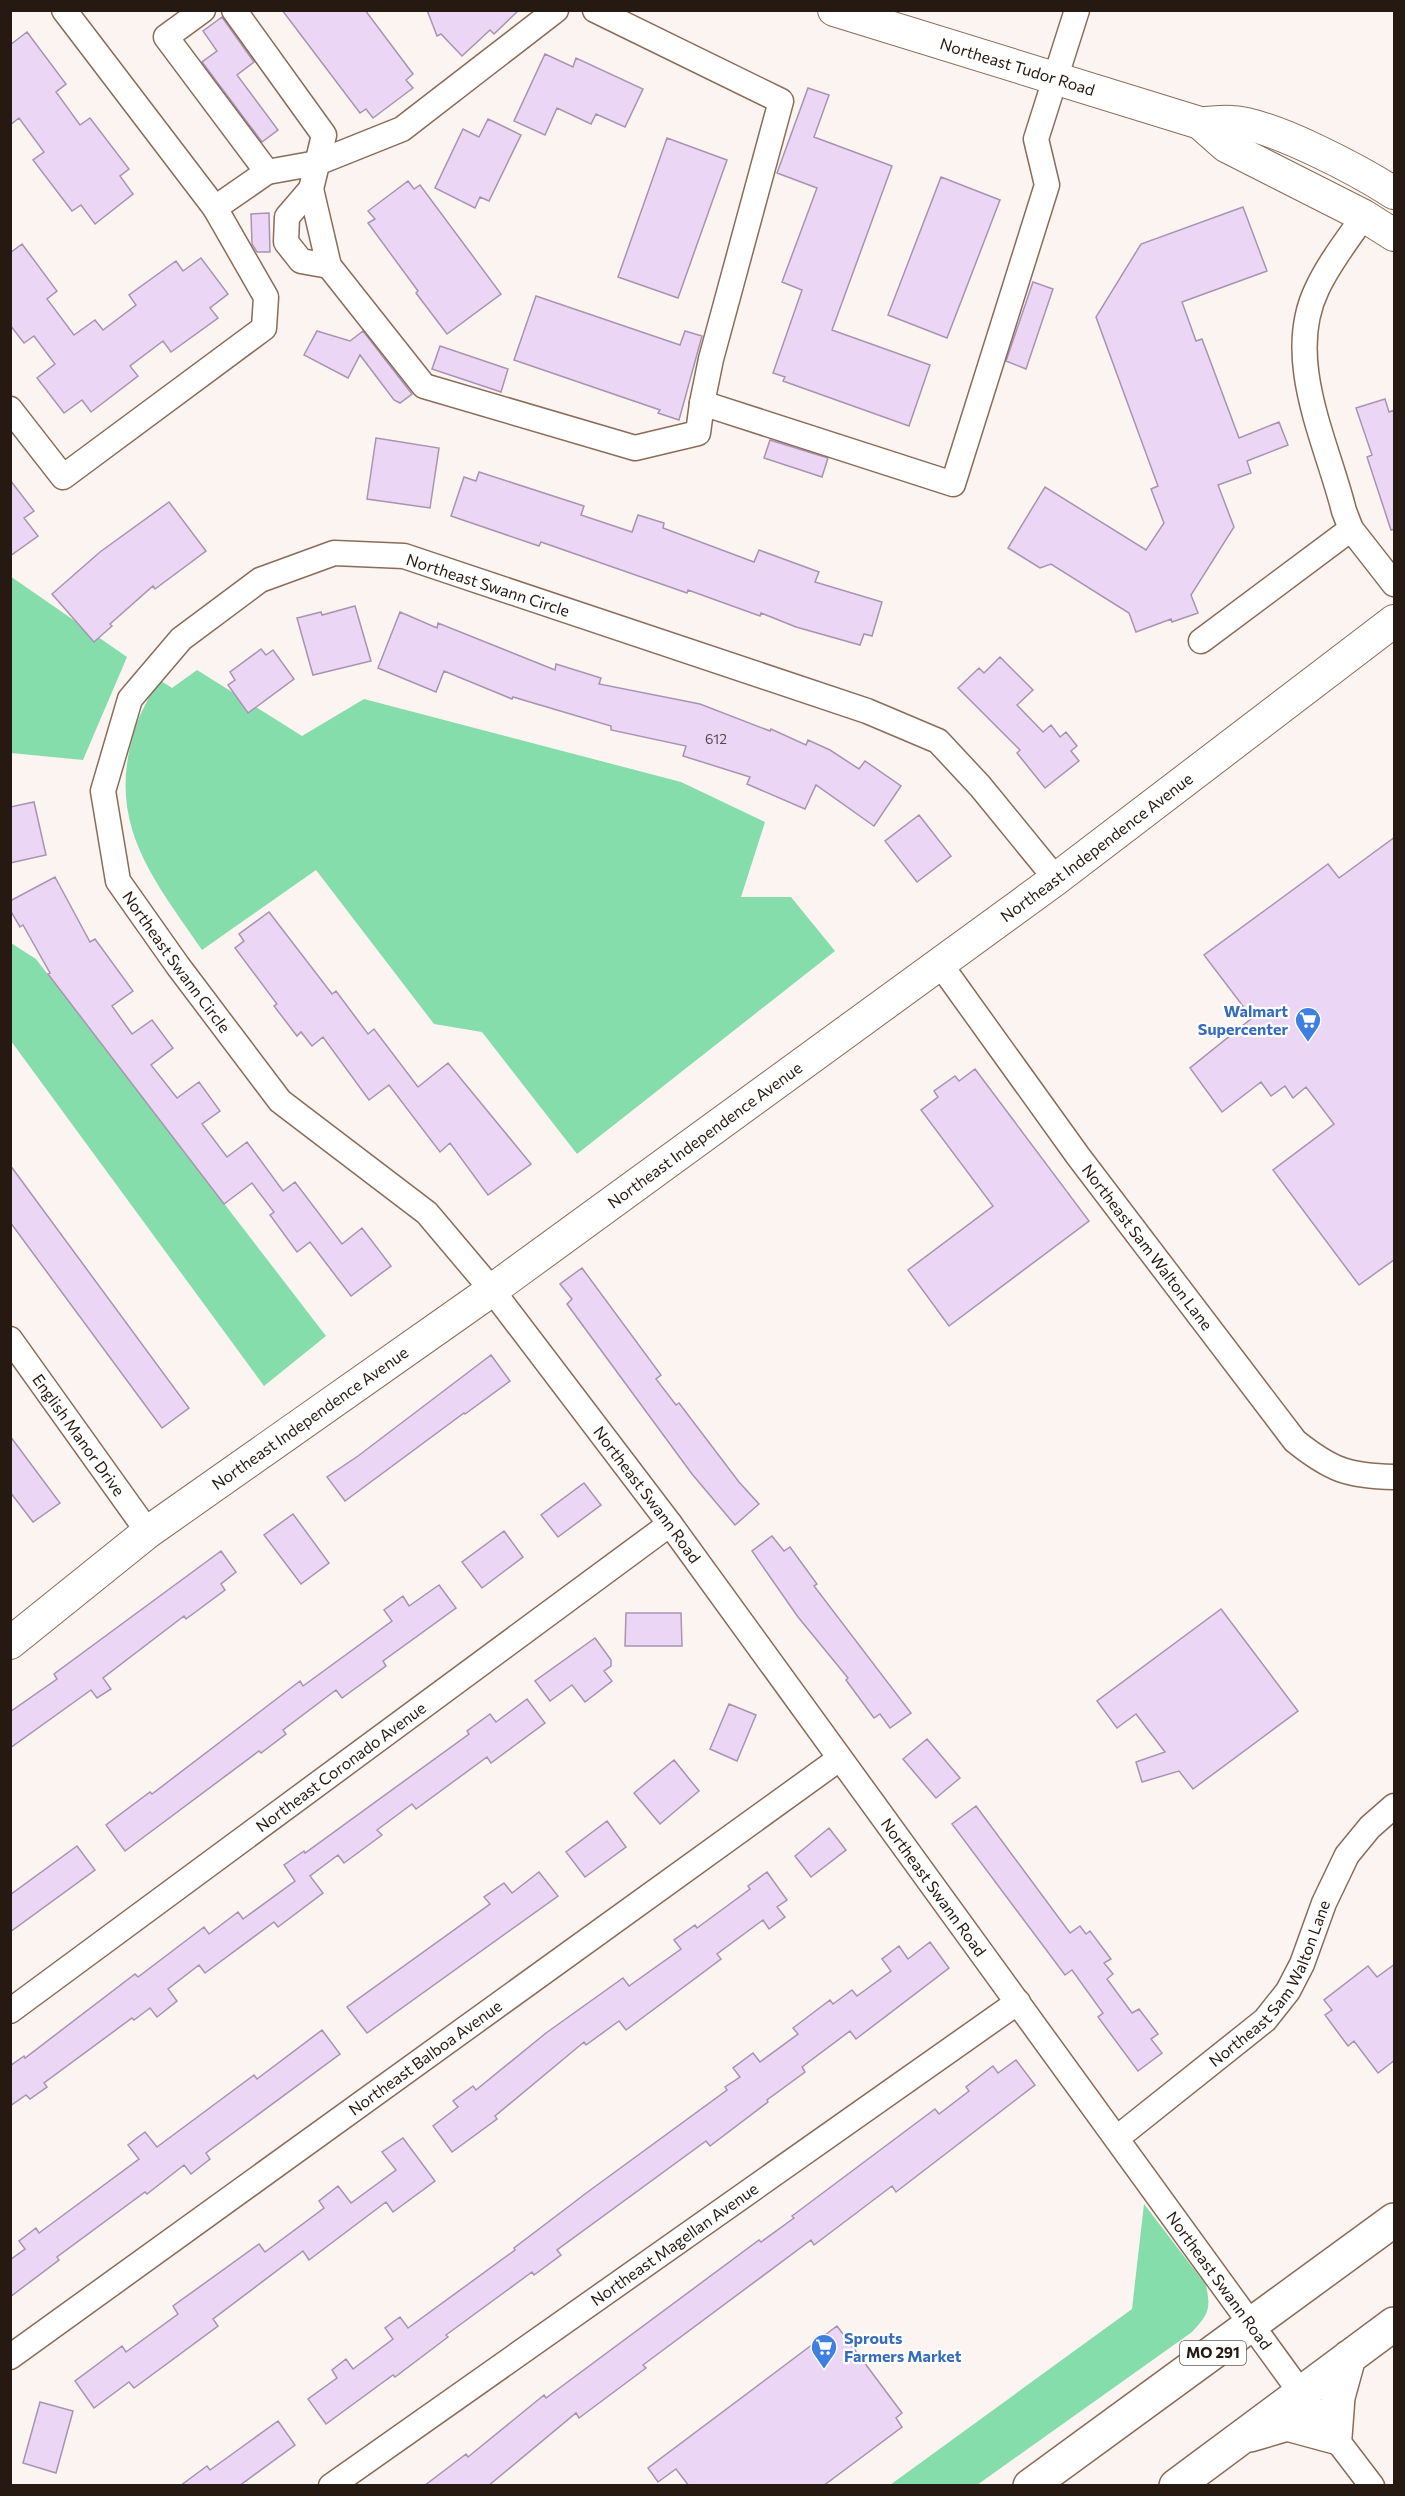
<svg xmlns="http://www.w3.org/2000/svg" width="1405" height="2496" font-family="Commissioner,sans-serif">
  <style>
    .green { fill: #84ddaa }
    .building { fill: #ecd6f5; stroke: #a894b1; stroke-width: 1.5 }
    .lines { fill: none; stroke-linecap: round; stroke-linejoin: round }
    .minor-casing { stroke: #8a6c58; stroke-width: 27 }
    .tertiary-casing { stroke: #8a6c58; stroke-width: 34 }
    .primary-casing { stroke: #8a6c58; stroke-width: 36 }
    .minor { stroke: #fff; stroke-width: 24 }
    .tertiary { stroke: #fff; stroke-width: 32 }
    .primary { stroke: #fff; stroke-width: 33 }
    .labels { text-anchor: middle; stroke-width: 4.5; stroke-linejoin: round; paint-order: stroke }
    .number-label { font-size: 14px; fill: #57484a }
    .shield { fill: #fff; stroke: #665e58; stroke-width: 1.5 }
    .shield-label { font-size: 15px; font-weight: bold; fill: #251911 }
    .street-label { font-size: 16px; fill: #251911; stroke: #fff }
    .shop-label { font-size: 16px; font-weight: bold; fill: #366cbe; stroke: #fff; text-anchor: end }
  </style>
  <rect width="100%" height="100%" fill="#fcf4f0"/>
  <path class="green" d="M10,576L127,657L83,760L11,753Z
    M197,670L302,736L364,699L681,782L765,822L741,897H791L835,951L577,1154L482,1032L434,1024L316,870L202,950C152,877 105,823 135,729C140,712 151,695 158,679L172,688Z
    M11,943L36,959L326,1336L264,1386L11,1041Z
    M1144,2204L1206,2285C1211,2309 1209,2314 1192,2332L977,2485H890L1132,2309Z"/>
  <path class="building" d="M282,10H365L413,74L406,80L413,88L373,118L366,109L360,113Z
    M427,10H519L494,34L490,30L462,56L441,34L437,36Z
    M222,17L254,62L237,75L278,130L262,142L202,62L217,51L203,31Z
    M27,32L66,84L56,92L80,125L90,118L129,169L120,176L133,194L95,224L81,205L72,211L33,160L44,152L19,118L10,125V45Z
    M545,54L573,67L576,58L643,89L625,127L596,114L591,124L557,108L545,135L514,121Z
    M808,88L829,95L814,137L892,166L832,330L930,365L909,426L783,381L785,377L773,373L802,290L782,282L817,188L777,173Z
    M488,119L521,135L489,201L480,197L475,208L435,188L463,129L479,137Z
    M667,138L727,160L678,298L618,277Z
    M941,177L1000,200L947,338L888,315Z
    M408,181L414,189L420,185L501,294L447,334L416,293L418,291L368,223L375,219L368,211Z
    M1243,207L1267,271L1182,302L1196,341L1202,339L1239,438L1279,422L1288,445L1247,461L1251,473L1218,485L1234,527L1191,595L1198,613L1172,622L1171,619L1136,632L1129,613L1051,564L1040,568L1008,548L1045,487L1146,550L1164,523L1151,489L1158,486L1096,317L1141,244Z
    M269,213L270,252H257L252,244L251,214Z
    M22,244L57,291L47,299L74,335L95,320L103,330L136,305L129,295L176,261L183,271L201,258L228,294L210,308L218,318L171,352L163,341L130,366L138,376L91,412L82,400L64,413L37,378L55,364L34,336L24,343L10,325V253Z
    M1033,282L1053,289L1026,369L1006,361Z
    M536,296L680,345L685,331L702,336L679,420L658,413L660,410L514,360Z
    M317,331L350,341L363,331L412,394L400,403L394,400L360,355L348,378L304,355Z
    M440,346L508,369L501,392L432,369Z
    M1385,399L1389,412L1395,410V529L1391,530L1367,457L1372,455L1356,408Z
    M376,438L439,448L430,508L367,499Z
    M770,440L828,458L822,477L764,458Z
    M479,472L584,506L581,515L632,532L638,515L664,523L663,528L754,562L759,550L819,572L815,582L882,602L872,636L864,634L860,645L796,627L761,613L760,616L688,590L687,593L541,542L539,546L451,516L464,477L476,481Z
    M10,480L34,511L24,518L38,536L10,556Z
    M169,502L206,551L155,589L153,586L110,624L112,626L94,642L52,594L100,552Z
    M355,606L371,661L313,675L297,618L321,612L322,615Z
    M400,612L437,628L438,623L555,670L556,664L601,678L599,684L700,704L770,731L771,729L806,745L808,740L830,750L859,769L865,761L901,786L874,826L816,785L805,809L747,784L750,777L683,756L686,746L611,730V726L513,697L512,699L444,671L436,692L378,668Z
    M261,649L266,655L273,650L294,679L248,713L228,685L235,680L230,672Z
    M1000,657L1033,690L1017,705L1043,732L1051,725L1060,737L1066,732L1077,746L1071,751L1079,761L1045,788L1017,753L1020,750L958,688L979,668L984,673Z
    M34,802L46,855L10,863V807Z
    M919,815L951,856L917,882L885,841Z
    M1395,837V1259L1359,1285L1273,1170L1334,1124L1306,1087L1293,1098L1285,1086L1271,1096L1261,1082L1222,1112L1190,1068L1252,1018L1204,955L1328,864L1339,878Z
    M55,877L90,942L95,939L133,991L112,1006L132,1034L152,1020L173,1048L151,1065L177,1098L199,1082L220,1111L202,1124L227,1157L247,1142L283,1191L295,1182L342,1244L362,1228L391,1266L351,1296L310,1242L297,1252L270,1215L274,1212L252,1183L224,1204L48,974L50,973L23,925L20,927L10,910V901Z
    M269,912L332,994L336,991L368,1034L374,1029L418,1087L448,1063L531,1164L488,1195L450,1143L440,1152L389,1085L369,1100L323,1037L312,1046L301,1032L297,1036L274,1006L277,1004L235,948L244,941L239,934Z
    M975,1069L1089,1221L949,1326L908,1270L993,1206L921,1110L938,1097L934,1091L955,1076L959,1081Z
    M10,1165L189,1408L162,1428L10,1222Z
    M582,1268L661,1375L656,1379L676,1405L679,1403L739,1482L759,1504L735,1525L692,1474L567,1304L572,1299L560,1284Z
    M491,1355L510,1381L465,1414L464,1413L345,1501L327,1477L358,1456Z
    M10,1436L60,1503L33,1522L10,1492Z
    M584,1483L601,1505L558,1537L541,1515Z
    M293,1514L329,1563L301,1584L264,1535Z
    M504,1531L523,1557L482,1588L462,1562Z
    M772,1536L784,1551L790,1547L817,1584L814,1586L911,1713L890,1728L880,1714L874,1718L846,1680L848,1678L798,1617L752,1551Z
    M221,1551L236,1572L221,1584L225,1590L186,1619L184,1616L103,1678L111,1689L97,1698L91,1690L10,1748V1712L57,1679L54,1674Z
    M439,1585L456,1608L383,1661L386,1666L342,1698L336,1690L283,1730L286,1734L261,1753L259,1751L125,1851L106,1825L150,1792L152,1794L300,1681L303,1686L392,1621L384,1610L403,1596L409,1606Z
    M1221,1609L1298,1711L1193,1789L1179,1771L1142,1782L1136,1762L1165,1752L1136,1714L1117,1728L1097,1701Z
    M626,1613H681L682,1646H625Z
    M595,1638L611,1660V1666L604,1671L612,1681L585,1702L572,1685L550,1701L535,1681Z
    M527,1699L545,1723L491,1763L487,1757L416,1809L412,1804L377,1830L382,1835L344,1863L338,1855L310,1876L323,1893L278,1927L274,1922L205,1973L199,1965L168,1989L177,2001L157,2017L150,2008L134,2020L132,2018L44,2083L47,2087L30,2099L26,2095L10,2106V2066L24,2056L25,2058L135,1974L138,1977L204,1927L209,1934L238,1912L243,1919L295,1881L284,1865L304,1851L305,1853L469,1734L467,1731L490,1714L496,1722Z
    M729,1704L756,1715L737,1761L710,1749Z
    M927,1739L960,1778L936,1798L903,1759Z
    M674,1760L699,1791L660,1824L634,1793Z
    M976,1806L1070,1933L1080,1926L1086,1934L1090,1931L1111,1959L1104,1963L1113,1974L1107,1979L1132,2013L1139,2009L1158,2034L1151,2039L1162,2053L1138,2071L1098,2017L1103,2013L1072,1970L1065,1975L952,1824Z
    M607,1821L626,1847L585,1877L566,1852Z
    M829,1828L846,1850L811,1877L795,1856Z
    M77,1846L95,1870L10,1932V1895Z
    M539,1872L558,1896L367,2033L347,2007L490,1904L484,1897L504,1883L512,1893Z
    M767,1872L787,1900L777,1907L785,1917L769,1929L763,1920L717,1954L721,1959L626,2030L619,2021L586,2045L584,2042L495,2116L497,2119L452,2152L433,2126L458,2107L453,2101L473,2086L476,2090L546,2033L623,1978L629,1986L681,1949L674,1940L695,1925L697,1928L750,1889L748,1886Z
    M930,1942L949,1968L856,2039L850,2031L802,2067L805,2072L767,2100L768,2102L710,2146L706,2141L557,2250L561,2255L534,2275L532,2272L446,2335L448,2337L395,2377L393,2375L326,2424L308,2399L337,2378L332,2370L346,2359L353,2369L393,2339L385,2328L400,2317L408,2328L515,2250L514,2248L589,2191L727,2090L725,2087L740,2077L733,2068L753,2053L760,2062L798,2034L793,2028L830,2000L833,2004L852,1990L857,1996L891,1971L882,1959L899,1946L908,1959Z
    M1395,1964V2060L1378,2073L1354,2041L1348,2046L1325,2015L1332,2010L1324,2000L1368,1966L1377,1977Z
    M322,2030L340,2054L206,2153L210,2159L191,2174L184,2165L147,2194L145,2192L57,2257L59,2260L10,2297V2260L25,2249L19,2241L36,2228L39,2233L139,2159L128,2145L145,2132L157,2147L254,2075L257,2079Z
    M1016,2060L1035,2085L896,2192L892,2186L814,2245L811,2240L643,2365L646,2368L579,2418L576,2413L488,2486H424L466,2454L468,2457L544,2395L546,2398L759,2240L761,2242L794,2218L792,2216L935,2109L939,2114L969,2091L966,2087L993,2066L998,2073Z
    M403,2138L435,2181L393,2212L386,2202L309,2260L303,2251L213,2319L218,2326L134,2388L129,2382L94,2408L75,2381L122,2346L126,2352L178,2314L173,2306L259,2244L265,2252L324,2208L319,2201L338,2186L351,2203L396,2170L382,2152Z
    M837,2326L902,2413L896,2418L902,2427L823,2486H689L676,2469L658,2482L648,2468Z
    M40,2402L73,2411L56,2473L23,2463Z
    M278,2421L295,2445L239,2486H180L207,2466L210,2470Z"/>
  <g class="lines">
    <g class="minor-casing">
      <g id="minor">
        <path d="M203,10L166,37L267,172L215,208"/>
        <path d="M234,10L324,135L311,189L287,217L286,242L301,261L329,266"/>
        <path d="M595,10L781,101L711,359L702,403"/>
        <path d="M267,172L317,163L402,129L556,10"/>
        <path d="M311,189L329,266L424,386L635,448L698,433L702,403L953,484L1047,185L1036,139L1077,10"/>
        <path d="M1364,216C1348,239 1329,263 1317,289C1283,359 1327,442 1344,511L1351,529L1394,584"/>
        <path d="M10,409L63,477L264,328L266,297L215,208L64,10"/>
        <path d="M1201,641L1351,529"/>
        <path id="s1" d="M1056,879L980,786L938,741L867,711L404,556L334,553L260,580L181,639L130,699L103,791L118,881L178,966L280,1101L427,1213L492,1290L670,1524L1301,2393L1372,2486"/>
        <path id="s2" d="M940,964L1078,1156L1295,1441C1331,1470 1348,1476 1394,1477"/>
        <path id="s3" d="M10,1339L148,1532"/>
        <path id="s4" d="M10,2011L670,1524"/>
        <path id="s5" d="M1117,2138L1265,2020L1288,1991L1302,1964L1324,1903L1347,1855L1370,1827L1394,1806"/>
        <path id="s6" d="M10,2357L839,1759"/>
        <path id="s7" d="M331,2486L1018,2002"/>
      </g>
    </g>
    <g class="tertiary-casing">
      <g id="tertiary">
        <path id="s8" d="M834,10L1200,123C1210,123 1222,121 1232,122C1272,124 1360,171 1394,193"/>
        <path d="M1200,123L1226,146L1364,216L1394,235"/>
        <path id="s9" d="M10,1643L148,1532L492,1290L1056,879L1394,621"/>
      </g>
    </g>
    <g class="primary-casing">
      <path id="primary" d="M1250,2435L1287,2424L1335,2437L1338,2397L1349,2357
        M1030,2486L1394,2220
        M1176,2486L1394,2324"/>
    </g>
    <use href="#minor" class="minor"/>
    <use href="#tertiary" class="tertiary"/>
    <use href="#primary" class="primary"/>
  </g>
  <defs>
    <g id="supermarket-pin" transform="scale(1.35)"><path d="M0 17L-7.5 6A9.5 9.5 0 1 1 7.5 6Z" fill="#3f7fe0" stroke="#fff"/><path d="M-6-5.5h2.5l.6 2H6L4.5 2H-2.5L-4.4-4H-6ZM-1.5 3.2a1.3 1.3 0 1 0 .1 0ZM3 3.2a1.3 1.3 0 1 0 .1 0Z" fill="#fff"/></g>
  </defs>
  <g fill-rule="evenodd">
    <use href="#supermarket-pin" x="1308" y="1020"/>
    <use href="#supermarket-pin" x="824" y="2347"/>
  </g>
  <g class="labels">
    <g class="number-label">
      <text x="716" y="744">612</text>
    </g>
    <rect class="shield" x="1180" y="2341" width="66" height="24" rx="4.5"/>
    <g class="shield-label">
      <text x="1213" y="2358">MO 291</text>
    </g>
    <g class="street-label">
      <text dy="6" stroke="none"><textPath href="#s8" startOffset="192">Northeast Tudor Road</textPath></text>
      <text transform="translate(488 585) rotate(18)" y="6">Northeast Swann Circle</text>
      <text dy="6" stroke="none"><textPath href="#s9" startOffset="1347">Northeast Independence Avenue</textPath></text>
      <text dy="6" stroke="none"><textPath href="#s1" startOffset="1360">Northeast Swann Circle</textPath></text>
      <text dy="6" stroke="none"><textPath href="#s9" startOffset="861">Northeast Independence Avenue</textPath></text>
      <text dy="6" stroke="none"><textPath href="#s2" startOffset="351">Northeast Sam Walton Lane</textPath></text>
      <text dy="6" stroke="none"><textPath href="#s9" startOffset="375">Northeast Independence Avenue</textPath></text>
      <text dy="6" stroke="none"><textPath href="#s3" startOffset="118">English Manor Drive</textPath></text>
      <text dy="6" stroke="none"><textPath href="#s1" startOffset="2076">Northeast Swann Road</textPath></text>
      <text dy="6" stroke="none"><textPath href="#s4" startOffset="411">Northeast Coronado Avenue</textPath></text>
      <text dy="6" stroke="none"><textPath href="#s1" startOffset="2562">Northeast Swann Road</textPath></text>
      <text dy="6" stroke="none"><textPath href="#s5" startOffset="222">Northeast Sam Walton Lane</textPath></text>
      <text dy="6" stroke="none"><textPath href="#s6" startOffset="512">Northeast Balboa Avenue</textPath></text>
      <text dy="6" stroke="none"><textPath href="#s7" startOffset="420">Northeast Magellan Avenue</textPath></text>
      <text dy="6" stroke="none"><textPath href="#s1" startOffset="3048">Northeast Swann Road</textPath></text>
    </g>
    <g class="shop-label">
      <text x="1288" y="1017">Walmart<tspan x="1288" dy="18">Supercenter</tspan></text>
      <text x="844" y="2344" text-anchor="start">Sprouts<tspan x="844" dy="18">Farmers Market</tspan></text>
    </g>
  </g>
  <rect width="1405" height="2496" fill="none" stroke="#251911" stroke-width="24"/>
</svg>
